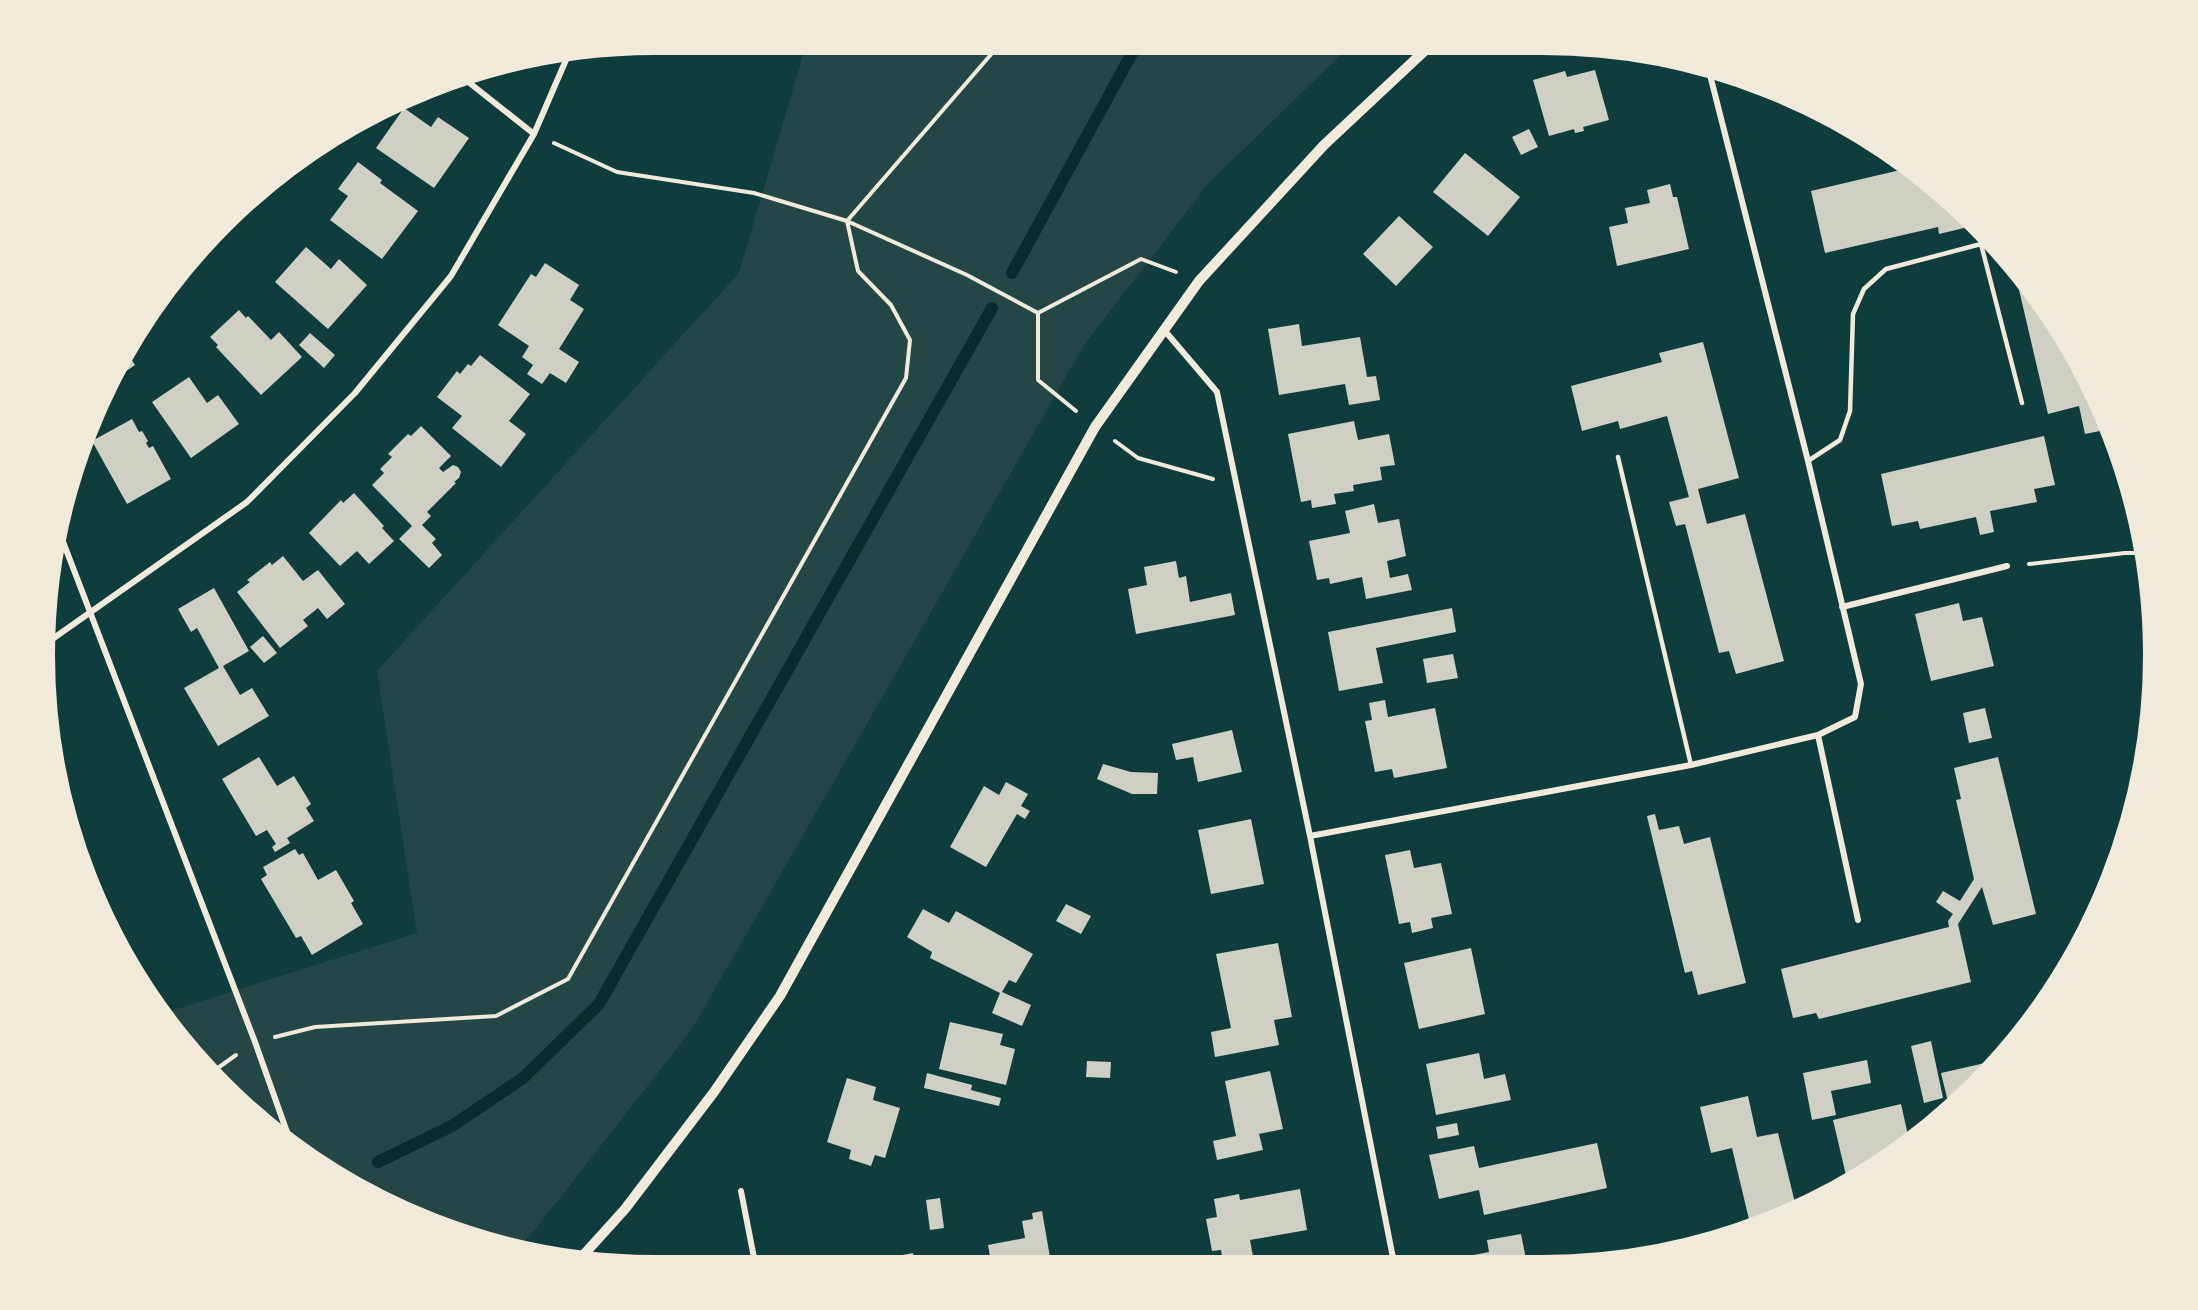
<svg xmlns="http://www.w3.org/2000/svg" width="2198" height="1310" font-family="Signika,sans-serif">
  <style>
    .green { fill: #244646 }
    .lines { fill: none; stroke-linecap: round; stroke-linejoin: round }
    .stream { stroke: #0a2a2b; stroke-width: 12 }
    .building { fill: #cfcfc3 }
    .path { stroke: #f1e9da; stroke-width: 4 }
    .service { stroke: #f1e9da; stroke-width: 4.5 }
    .minor { stroke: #f1e9da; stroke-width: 6 }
    .tertiary { stroke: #f1e9da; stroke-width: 10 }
    .rim { fill: none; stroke: #f1e9da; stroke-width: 8 }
  </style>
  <rect width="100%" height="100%" fill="#0f3d3e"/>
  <path class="green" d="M1353,43L1208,184L1084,345L692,1029L534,1231L516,1248L457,1237L313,1166L221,1090L167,1029L158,1015L417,933L377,671L739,273L806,45Z"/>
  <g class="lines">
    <path class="stream" d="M1012,273L1137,44
      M378,1162L452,1126L523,1078L599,1004L992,308"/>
  </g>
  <path class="building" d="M1595,70L1609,120L1583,127L1584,131L1575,133L1574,129L1549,136L1533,80L1565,71L1567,77Z
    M404,108L431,127L438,117L469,138L434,188L376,148Z
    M1529,129L1538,147L1521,155L1512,137Z
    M1465,153L1520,197L1488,236L1433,192Z
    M358,162L382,180L380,183L418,211L382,259L330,220L348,196L338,189Z
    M1913,167L1981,224L1939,234L1938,227L1825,253L1811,191Z
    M1670,184L1673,197H1677L1689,249L1617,266L1609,227L1628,223L1625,208L1650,203L1647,190Z
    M1399,216L1433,247L1396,286L1363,254Z
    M306,247L331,269L339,259L367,285L328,329L275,282Z
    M545,263L579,285L570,300L584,309L559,349L579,362L566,383L550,373L542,384L527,374L533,365L522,357L529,346L498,325L531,274L536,277Z
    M2013,264L2054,314L2105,410L2101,411L2105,430L2085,434L2079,406L2048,414Z
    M239,310L246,318L248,316L271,340L279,332L302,357L261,395L216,347L218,345L210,337Z
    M1299,324L1302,346L1360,337L1367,377L1376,376L1380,400L1349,405L1345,384L1279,395L1268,329Z
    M310,333L335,355L324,368L299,345Z
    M1703,342L1739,478L1698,489L1707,524L1745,514L1784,661L1736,674L1729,651L1719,653L1685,524L1676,526L1669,502L1689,497L1667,416L1620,429L1618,421L1582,431L1571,386L1662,362L1659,353Z
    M126,351L135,365L119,376L116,371Z
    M480,355L530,394L509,421L526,434L501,467L452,428L462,416L437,397L457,371L460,374L468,364L471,366Z
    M189,377L207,403L218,395L239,424L191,458L152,402Z
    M132,419L139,432L142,431L148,441L146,443L149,448L153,446L171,479L127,504L92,441Z
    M1354,421L1358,440L1389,434L1395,465L1380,467L1382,480L1353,485L1354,491L1334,494L1336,504L1312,508L1311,500L1301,502L1288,434Z
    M421,426L451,456L439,468L443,472L453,465L458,467L461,472L459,478L454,482L456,483L427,512L431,516L422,525L436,539L432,543L442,555L429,568L399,539L412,526L372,485L384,473L380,469L392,457L388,454L408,434L411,436Z
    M2044,436L2055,485L2034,489L2037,502L1990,511L1994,532L1980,535L1976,517L1920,529L1918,521L1892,526L1881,474Z
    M354,493L384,526L382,528L394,541L369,564L357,551L340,566L309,533L341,500L343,503Z
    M1374,504L1378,523L1399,519L1406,556L1387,561L1390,578L1408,574L1412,590L1366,599L1362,577L1330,584L1329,578L1317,580L1309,541L1350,533L1345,511Z
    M283,556L303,581L318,570L345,604L327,619L318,608L303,620L308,626L280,648L237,592L250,582L247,580L270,562L272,565Z
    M1176,561L1179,578L1186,576L1190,602L1231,593L1235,615L1136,634L1128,589L1147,585L1144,567Z
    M214,588L249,651L223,666L240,695L252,688L269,716L218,746L184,688L219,668L197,628L191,632L178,609Z
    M1959,603L1963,621L1982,617L1994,666L1931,681L1915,614Z
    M1452,608L1456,632L1376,648L1383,683L1339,691L1328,632Z
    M263,636L277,653L264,663L250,647Z
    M1453,654L1458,678L1427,683L1423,659Z
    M1385,700L1388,717L1435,708L1447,768L1394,778L1392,769L1375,772L1365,721L1372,720L1369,703Z
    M1985,708L1992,738L1969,743L1963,713Z
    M1232,730L1242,772L1198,782L1193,757L1176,760L1172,744Z
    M259,757L277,786L294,776L311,804L306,808L314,821L287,838L290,843L275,852L272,847L276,844L267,830L256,836L222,779Z
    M1998,757L2036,914L1993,925L1982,887L1958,924L1971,982L1819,1019L1816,1013L1793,1018L1781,969L1949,927L1948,921L1953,914L1936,902L1943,891L1960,901L1974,879L1956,800L1961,799L1954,768Z
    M1103,764L1131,772L1158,773L1157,794H1132L1097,779Z
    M1006,782L1028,794L1021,806L1030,811L1025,819L1017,814L986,867L950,847L984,786L999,795Z
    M1655,814L1659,830L1679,826L1684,844L1710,837L1746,983L1698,995L1692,971L1685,973L1647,816Z
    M1251,819L1264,884L1211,894L1198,830Z
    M295,849L299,855L303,853L318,880L336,870L354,901L351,903L363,924L312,955L301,936L296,938L261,879L267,875L263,867Z
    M1410,850L1414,868L1441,863L1452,914L1431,918L1433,928L1412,933L1410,922L1399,924L1385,855Z
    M1066,904L1091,916L1081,934L1056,921Z
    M923,909L949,923L956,911L1033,954L1016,983L1009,980L1002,992L1031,1005L1022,1026L992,1013L1000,993L930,958L932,952L907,937Z
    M1278,943L1292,1017L1274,1020L1279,1045L1215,1057L1211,1032L1231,1028L1216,954Z
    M1471,948L1485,1014L1419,1029L1404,963Z
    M151,983L157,1001L150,1003L140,987Z
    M950,1022L1003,1034L1000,1045L1015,1049L1006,1085L939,1069Z
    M1931,1041L1943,1098L1924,1103L1911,1046Z
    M1479,1053L1484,1079L1505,1074L1511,1100L1436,1115L1426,1064Z
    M1867,1060L1871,1083L1831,1091L1836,1115L1812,1120L1803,1073Z
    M1998,1060L1951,1114L1941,1073Z
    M1087,1061L1111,1062L1110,1078L1086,1077Z
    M1270,1071L1283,1129L1259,1134L1263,1150L1217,1160L1213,1141L1236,1136L1225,1081Z
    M927,1073L972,1085L971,1090L1001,1098L999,1106L924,1088Z
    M847,1078L876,1087L873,1100L900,1108L885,1158L875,1155L871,1166L849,1159L851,1150L827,1142Z
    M1748,1096L1757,1137L1778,1133L1797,1211L1752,1232L1732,1148L1711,1153L1700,1107Z
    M1901,1104L1910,1144L1849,1188L1833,1120Z
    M1457,1123L1459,1135L1438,1139L1436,1127Z
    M1597,1143L1607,1188L1484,1215L1479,1190L1439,1199L1429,1155L1474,1146L1479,1168Z
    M1300,1189L1307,1230L1250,1240L1254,1262L1224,1268L1221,1250L1212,1251L1206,1219L1217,1217L1214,1199L1239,1194L1240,1200Z
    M940,1198L944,1228L930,1230L926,1200Z
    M1042,1211L1051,1263L1038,1266L1039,1268H992L988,1245L1025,1238L1022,1221L1033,1219L1032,1213Z
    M1521,1234L1527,1264L1506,1268H1450L1448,1260L1489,1252L1487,1240Z
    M913,1253L916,1268H838L837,1263L854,1260L855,1264Z"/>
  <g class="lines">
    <path class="path" d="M554,143L617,172L754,193L847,221L967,275L1038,313L1141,259L1176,272
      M1038,313V380L1076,411
      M1115,441L1138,458L1213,479
      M2029,564L2125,553H2147
      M275,1037L315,1027L496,1016L568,979L906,378L910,340L891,305L858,271L847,221L1000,44
      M208,1075L236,1055"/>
    <path class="service" d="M1618,457L1691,765
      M1808,461L1840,440L1850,411L1853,314L1864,289L1886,269L1981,244L2022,403"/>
    <path class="minor" d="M457,73L534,134
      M1165,331L1217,392L1310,836L1395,1268
      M57,526L255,1042L293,1149
      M1842,607L2007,566
      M41,647L247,502L355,393L451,276L534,134L572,46
      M1818,735L1858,920
      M1310,836L1691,765L1818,735L1855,717L1861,684L1808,461L1708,67
      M741,1191L756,1268"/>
    <path class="tertiary" d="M578,1261L625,1209L714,1092L780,996L1095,427L1199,281L1324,145L1434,42"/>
  </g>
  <path d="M0 0H2198V1310H0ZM655 51H1543A604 604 0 0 1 2147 655V655A604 604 0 0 1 1543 1259H655A604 604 0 0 1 51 655V655A604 604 0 0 1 655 51Z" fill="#f1e9da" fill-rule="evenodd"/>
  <path class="rim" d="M655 51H1543A604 604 0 0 1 2147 655V655A604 604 0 0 1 1543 1259H655A604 604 0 0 1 51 655V655A604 604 0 0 1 655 51Z"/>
</svg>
